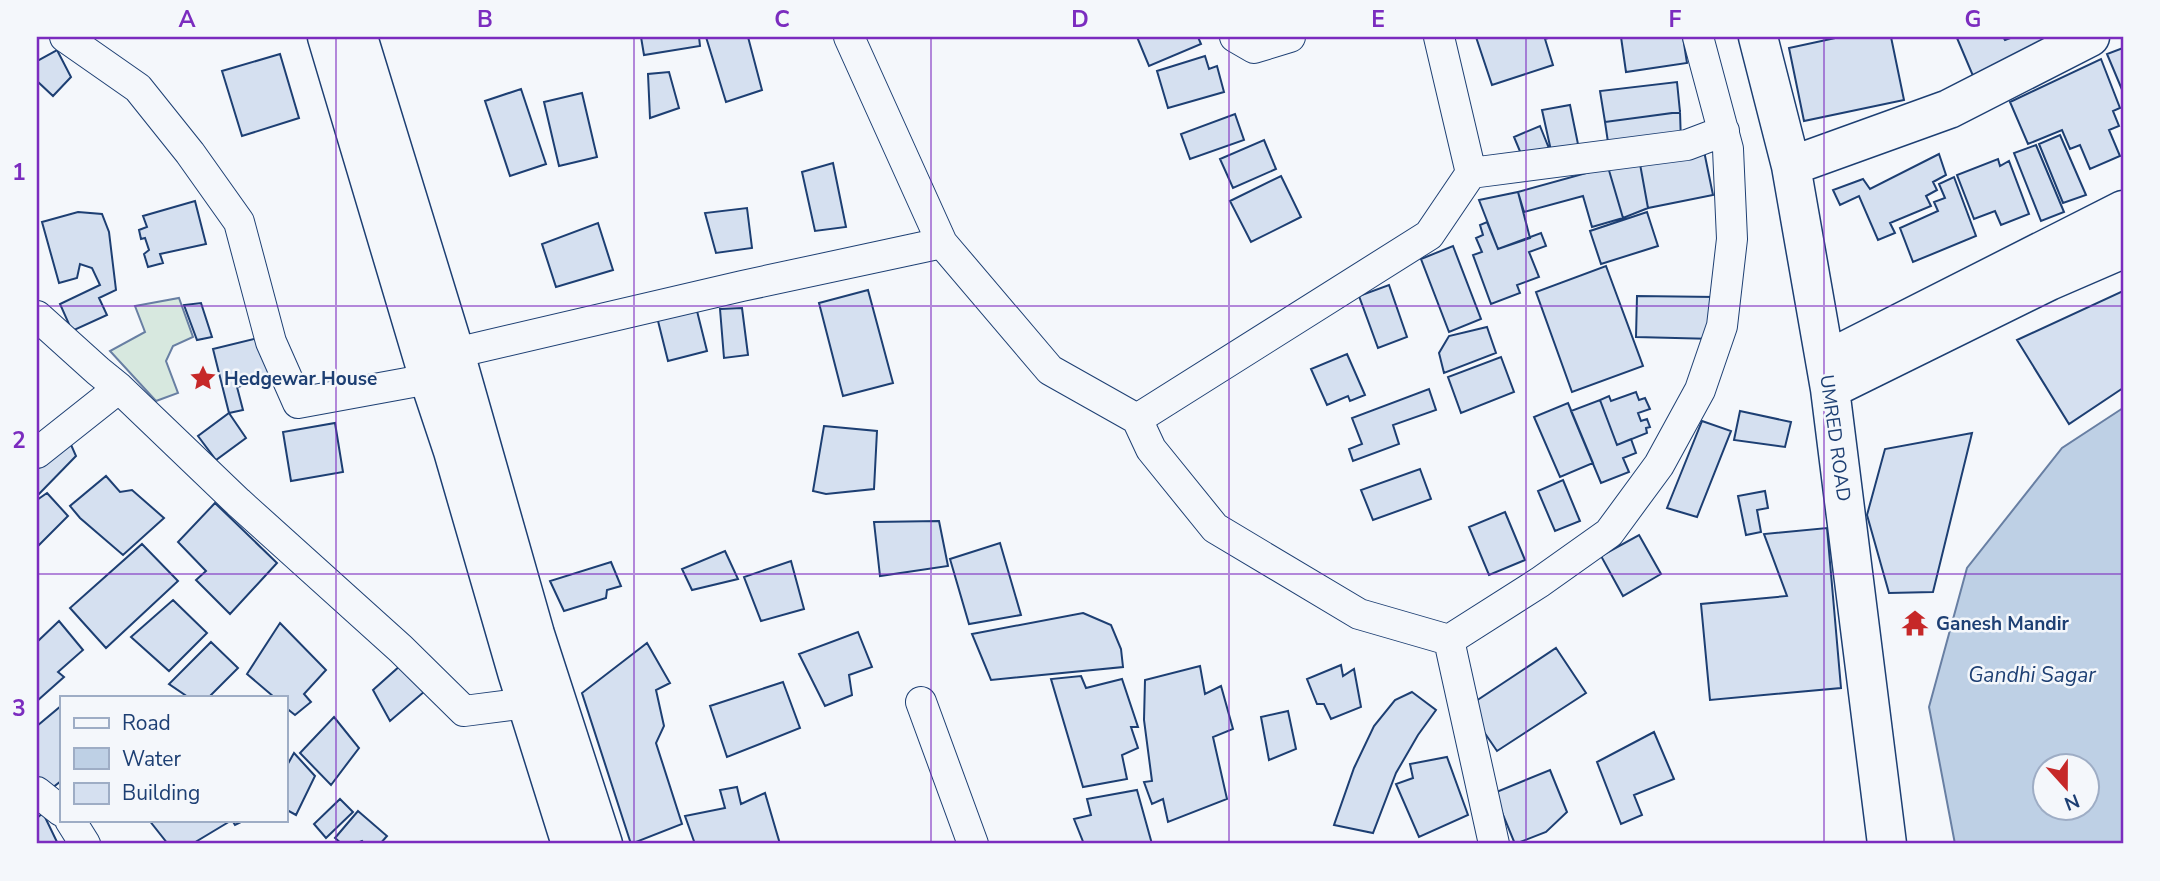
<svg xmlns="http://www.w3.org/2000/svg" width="2160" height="881" font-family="'Nunito Sans',sans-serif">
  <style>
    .green { fill: #d7e8df; stroke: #687fa3; stroke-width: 2 }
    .water { fill: #bed0e5; stroke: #687fa3; stroke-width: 2; fill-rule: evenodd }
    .building { fill: #d5e0f0; stroke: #1d3f73; stroke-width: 2 }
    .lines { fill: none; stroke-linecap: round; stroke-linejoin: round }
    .street-casing { stroke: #1d3f73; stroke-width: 32 }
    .secondary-casing { stroke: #1d3f73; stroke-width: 41 }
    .street { stroke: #f4f7fb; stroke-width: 30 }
    .secondary { stroke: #f4f7fb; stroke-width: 38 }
    .grid { fill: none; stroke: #7b2cbf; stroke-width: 2; stroke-opacity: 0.55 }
    .labels { text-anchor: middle; stroke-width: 5; stroke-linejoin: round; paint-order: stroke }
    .poi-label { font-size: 19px; font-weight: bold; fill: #1d3f73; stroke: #f4f7fb; text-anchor: start }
    .street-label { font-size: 19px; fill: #1d3f73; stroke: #f4f7fb }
    .water-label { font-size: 21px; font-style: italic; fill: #1d3f73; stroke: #f4f7fb }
    .neatline { fill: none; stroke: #7b2cbf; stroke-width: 2.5 }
    .grid-label { font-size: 23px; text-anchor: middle; font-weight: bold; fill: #7b2cbf }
  </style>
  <rect width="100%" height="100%" fill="#f4f7fb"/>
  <path class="green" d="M179,298L193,337L173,346L166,361L178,393L156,401L110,351L145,332L135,306Z"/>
  <path class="water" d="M2123,408V844H1955L1929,707L1967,568L2062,448ZM2044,766H2086V808H2044Z"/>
  <path class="building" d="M641,37H699L700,46L644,55Z
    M706,37H748L762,90L726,102Z
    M1137,37H1198L1201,44L1149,66Z
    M1476,37H1551L1545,39L1553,65L1492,85Z
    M1621,37H1683L1687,63L1626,72Z
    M1840,37H1891L1904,100L1804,121L1789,48Z
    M1960,37H2003L2005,40L2013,37H2069L1976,83L1957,38Z
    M2123,48V92L2107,54Z
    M57,50L71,77L53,96L37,81V61Z
    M280,54L299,118L242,136L222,71Z
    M1205,56L1209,69L1217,66L1224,92L1168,108L1157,71Z
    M2101,59L2120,108L2113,111L2119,126L2109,130L2120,156L2090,169L2080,145L2070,149L2062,130L2028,144L2010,102Z
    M669,72L679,108L650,118L648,74Z
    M1677,82L1680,112L1605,122L1600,91Z
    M521,89L546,164L510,176L485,101Z
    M582,93L597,157L559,166L544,102Z
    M1570,105L1579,149L1552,155L1542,110Z
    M1680,112L1681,143L1609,149L1605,122Z
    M1235,114L1244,140L1190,159L1181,134Z
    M1540,126L1550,151L1524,161L1514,137Z
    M2060,135L2086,195L2063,203L2039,144Z
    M1264,140L1276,169L1233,188L1220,159Z
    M2036,145L2064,212L2041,221L2014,153Z
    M1704,151L1713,195L1648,208L1640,164Z
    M1939,154L1946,175L1933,182L1937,190L1926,196L1931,206L1890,223L1895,233L1878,240L1859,196L1840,205L1833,190L1863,179L1870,189Z
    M1998,159L2000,166L2009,161L2029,214L2001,225L1995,211L1974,219L1957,175Z
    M833,163L846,227L815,231L802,172Z
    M1640,164L1648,208L1623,218L1608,167Z
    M1608,167L1623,218L1592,227L1583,196L1524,212L1518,192Z
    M1281,176L1301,217L1251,242L1230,201Z
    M1954,177L1976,236L1913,262L1900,228L1938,211L1934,202L1945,198L1939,184Z
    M1518,192L1530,238L1498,249L1479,200Z
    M195,201L206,244L160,254L163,263L148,267L144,254L149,250L145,238L141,239L139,230L147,227L143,216Z
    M747,208L752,248L716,253L705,213Z
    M78,212L102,214L109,232L116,290L99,298L107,315L72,331L60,304L100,285L92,268L80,264L77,278L59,283L42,222Z
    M1647,212L1658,246L1601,264L1590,231Z
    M1487,222L1498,249L1541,233L1546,246L1529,252L1539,277L1517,285L1520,293L1491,304L1473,255L1482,252L1476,238L1483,235L1480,225Z
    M598,223L613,270L556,287L542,244Z
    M1453,246L1481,319L1449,332L1421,259Z
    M1606,266L1643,366L1572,392L1536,292Z
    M1389,285L1407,337L1378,348L1359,296Z
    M868,290L893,383L843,396L819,303Z
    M2123,291V388L2069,424L2017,340Z
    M1637,296L1716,297L1715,339L1636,337Z
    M201,303L212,337L197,340L184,305Z
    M696,307L707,351L668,361L657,317Z
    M742,308L748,355L724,358L720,309Z
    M1487,327L1496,353L1444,373L1439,353L1449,336Z
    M262,337L273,378L237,387L243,410L229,413L213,349Z
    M1347,354L1365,395L1350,401L1348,396L1327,405L1311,369Z
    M1501,357L1514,392L1461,413L1448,377Z
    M1429,389L1436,410L1393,425L1399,444L1353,461L1349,449L1362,444L1352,418Z
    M1636,392L1639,400L1645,398L1650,409L1638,413L1641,421L1647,419L1650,427L1646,428L1647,433L1617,445L1600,400L1609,396L1611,401Z
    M1600,400L1617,445L1631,439L1636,453L1623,458L1629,472L1601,483L1571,411Z
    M1568,403L1593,463L1560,477L1534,417Z
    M1740,411L1791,422L1785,447L1734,440Z
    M229,413L246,438L216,460L198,436Z
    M1702,421L1731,431L1697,517L1667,508Z
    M335,423L343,472L291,481L283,432Z
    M824,426L877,431L874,489L826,494L813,491Z
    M1972,433L1933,592L1889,593L1867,515L1885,449Z
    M68,438L76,456L37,496V469Z
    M1420,469L1431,499L1373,520L1361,490Z
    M106,476L120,492L132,490L164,518L123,555L80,518L70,506Z
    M1563,480L1580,521L1555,531L1538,491Z
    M1765,491L1768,508L1757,510L1761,532L1746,535L1738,496Z
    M47,493L68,516L37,547V500Z
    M215,503L277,563L230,614L196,580L206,571L178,542Z
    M1505,512L1525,560L1489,575L1469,527Z
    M939,521L948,566L880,576L874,522Z
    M1827,528L1841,688L1710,700L1701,604L1787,596L1764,534Z
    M1639,535L1661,574L1623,596L1601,556Z
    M1000,543L1021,615L969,624L950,559Z
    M142,544L178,581L106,648L70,608Z
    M725,551L738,579L692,590L682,569Z
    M791,561L804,609L761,621L744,577Z
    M611,562L621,586L607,590L606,598L564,611L550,581Z
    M173,600L207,633L169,671L131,637Z
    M1083,613L1111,625L1121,649L1123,667L991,680L972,634Z
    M59,621L83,650L58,672L64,677L37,701V642Z
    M280,623L326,670L304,694L311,702L295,715L285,707V697H274L247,674Z
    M858,632L872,667L849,675L852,695L825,706L799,654Z
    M211,642L238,668L209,697H188L169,684Z
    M647,643L670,683L656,690L664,726L656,743L682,824L631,844L582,693Z
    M1556,648L1586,693L1497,751L1467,707Z
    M401,665L425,691L390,721L373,690Z
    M1341,665L1343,676L1354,669L1361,707L1331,719L1324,704H1317L1307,679Z
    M1200,666L1205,694L1221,686L1233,729L1213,737L1227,799L1168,822L1163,799L1152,804L1144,782L1152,781L1144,720L1145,680Z
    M1081,676L1086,688L1122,679L1138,727H1131L1138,748L1122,755L1127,779L1083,787L1051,679Z
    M783,682L800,728L727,757L710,706Z
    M1412,692L1436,710L1418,735L1396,773L1373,833L1334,825L1354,768L1374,726L1395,700Z
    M61,706V781L47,792L37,780V726Z
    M1288,711L1296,749L1269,760L1261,717Z
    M334,717L359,748L331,785L300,753Z
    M1654,732L1674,779L1634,795L1642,815L1621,824L1597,762Z
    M294,753L315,776L296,815L285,809V769Z
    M1447,757L1468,815L1419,837L1396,784L1413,778L1410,764Z
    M1550,770L1567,812L1546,832L1515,844L1494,793Z
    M737,787L741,804L765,793L780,844H695L685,816L725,808L720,790Z
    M1137,790L1152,844H1084L1074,819L1091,815L1087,799Z
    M340,799L353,812L326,838L314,824Z
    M358,811L387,836L380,844H365L362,841L355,844H342L335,838Z
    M43,813L58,844H37V818Z
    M149,820H245L235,825L232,820L192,844H168Z"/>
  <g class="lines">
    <g class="street-casing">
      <path id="street" d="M65,37L138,88L190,153L239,222L271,342L298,403L429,379
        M849,37L942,243L1050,370L1137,419L1151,449L1215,528L1359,614L1449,640L1540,582L1609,533L1659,465L1700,390L1722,326L1732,239L1728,149L1698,37
        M1235,37L1254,48L1290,37
        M1471,173L1687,145L1724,131
        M37,316L98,371L119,388L238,502L401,649L464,711L527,703
        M455,353L742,286L942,243
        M1137,419L1429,235L1471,173L1439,37
        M37,453L119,388
        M1449,640L1494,844
        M921,702L973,844
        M37,792L61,811
        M70,820L85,844"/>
    </g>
    <g class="secondary-casing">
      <path id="secondary" d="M327,37L429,379L453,451L517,672L571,844
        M358,37L455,353L535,634L603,844
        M1758,37L1791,166L1830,389L1887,844
        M1791,166L1949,109L2090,37
        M1825,361L2123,210
        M1830,389L2049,281L2123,249"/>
    </g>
    <use href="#street" class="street"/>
    <use href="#secondary" class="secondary"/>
  </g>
  <path class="grid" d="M336,37V844M634,37V844M931,37V844M1229,37V844M1526,37V844M1824,37V844M37,306H2123M37,574H2123"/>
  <defs>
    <g id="sight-bare" transform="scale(2.1)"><path d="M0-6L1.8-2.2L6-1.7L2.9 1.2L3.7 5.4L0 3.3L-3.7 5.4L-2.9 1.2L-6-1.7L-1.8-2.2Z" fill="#c62828" stroke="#f4f7fb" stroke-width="2.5" paint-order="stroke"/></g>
    <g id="temple-bare" transform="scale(2.1)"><path d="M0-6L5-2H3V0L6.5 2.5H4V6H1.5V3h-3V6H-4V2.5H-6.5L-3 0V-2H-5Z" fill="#c62828" stroke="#f4f7fb" stroke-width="2.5" paint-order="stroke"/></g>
  </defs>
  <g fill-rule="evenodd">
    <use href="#sight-bare" x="203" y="378"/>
    <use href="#temple-bare" x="1915" y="623"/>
  </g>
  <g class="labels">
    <g class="poi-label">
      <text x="224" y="385">Hedgewar House</text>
      <text x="1936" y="630">Ganesh Mandir</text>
    </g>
    <g class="street-label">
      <text transform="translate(1836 438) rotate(82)" y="7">UMRED ROAD</text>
    </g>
    <g class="water-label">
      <text x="2032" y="682">Gandhi Sagar</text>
    </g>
  </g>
  <rect width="2160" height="881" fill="none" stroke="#f4f7fb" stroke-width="77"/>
  <rect x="60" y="696" width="228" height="126" fill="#f4f7fb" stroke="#9eadc5" stroke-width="2"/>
  <rect x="74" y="718" width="35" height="10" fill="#f4f7fb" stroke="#9eadc5" stroke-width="2"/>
  <text x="122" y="730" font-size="21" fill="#1d3f73">Road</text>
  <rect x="74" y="748" width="35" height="21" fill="#bed0e5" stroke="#9eadc5" stroke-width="2"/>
  <text x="122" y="766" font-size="21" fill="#1d3f73">Water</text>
  <rect x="74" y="783" width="35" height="21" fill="#d5e0f0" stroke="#9eadc5" stroke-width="2"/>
  <text x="122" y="800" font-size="21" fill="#1d3f73">Building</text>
  <g transform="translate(2066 787) rotate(159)"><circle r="33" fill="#f4f7fb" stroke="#9eadc5" stroke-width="2"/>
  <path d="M0-5L12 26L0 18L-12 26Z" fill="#c62828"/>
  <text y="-10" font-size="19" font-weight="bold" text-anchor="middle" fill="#1d3f73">N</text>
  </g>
  <rect x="38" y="38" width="2084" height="804" class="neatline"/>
  <g class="grid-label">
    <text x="187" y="27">A</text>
    <text x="485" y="27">B</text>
    <text x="782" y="27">C</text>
    <text x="1080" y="27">D</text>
    <text x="1378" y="27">E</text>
    <text x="1675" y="27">F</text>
    <text x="1973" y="27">G</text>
    <text x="19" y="180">1</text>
    <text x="19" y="448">2</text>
    <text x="19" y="716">3</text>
  </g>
</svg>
